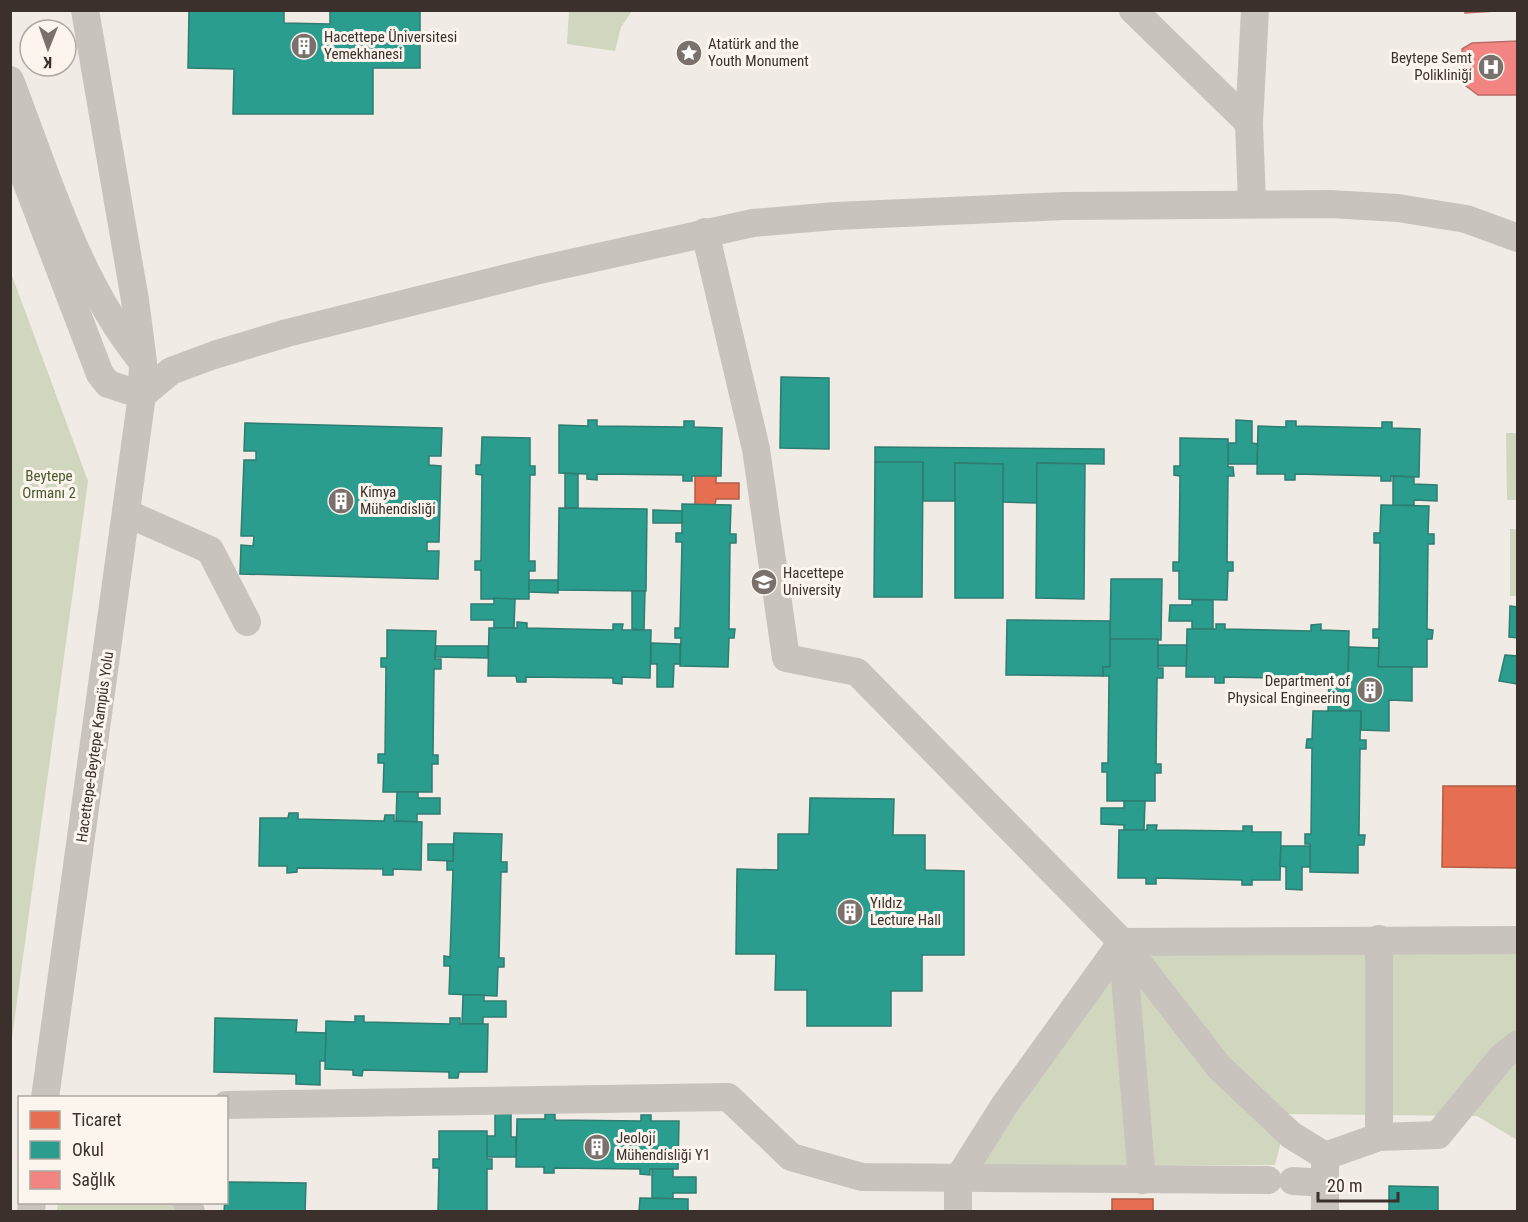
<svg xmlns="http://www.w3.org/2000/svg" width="1528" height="1222" viewBox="0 0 1528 1222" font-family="'Roboto Condensed',sans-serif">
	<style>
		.green { fill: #d1d6bf }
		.shops { fill: #e76f51; stroke: #b35c46; stroke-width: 1.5 }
		.schools { fill: #2a9d8f; stroke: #2f7c71; stroke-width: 1.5 }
		.health { fill: #f28482; stroke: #bb6b68; stroke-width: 1.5 }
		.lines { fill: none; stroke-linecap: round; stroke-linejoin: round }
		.minor { stroke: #c9c3be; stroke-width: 28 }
		.labels { text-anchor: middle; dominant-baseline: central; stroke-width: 6; stroke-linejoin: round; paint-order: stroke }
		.poi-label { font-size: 15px; fill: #3b302b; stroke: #fbf5ee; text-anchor: start }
		.park-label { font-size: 15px; fill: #4a5a2e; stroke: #fbf5ee }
		.street-label { font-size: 15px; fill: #3b302b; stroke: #fbf5ee }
	</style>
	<rect width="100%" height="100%" fill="#f0ebe5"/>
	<g class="green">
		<path d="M569,11V10L632,11L621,27L615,51L567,44Z"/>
		<path d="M11,273L88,481L11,1045Z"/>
		<path d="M1506,433H1517V500H1507Z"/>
		<rect x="1510" y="529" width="7" height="67"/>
		<path d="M1149,949L1517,953V1140L1477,1116L1288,1114L1275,1165L980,1166L1112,973Z"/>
		<path d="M58,1202L182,1203L186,1212H57Z"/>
	</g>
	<g class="shops">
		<path d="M695,475H716V483H739V499H716L715,505H695Z"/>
		<path d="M1443,786H1518V868L1442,867Z"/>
		<rect x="1112" y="1199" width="41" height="13"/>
	</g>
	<g class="schools">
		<path d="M189,10H284V23L330,24V10H420V68H373V114H233L234,69L188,68Z"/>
		<path d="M781,377L829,378V449L780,448Z"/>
		<path d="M588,420H597V426L684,427V421H694V427L722,428L721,476H692V481H683V475L597,474V480L587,479V474L559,473V425L588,426Z"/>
		<path d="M1236,420L1252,421V443L1258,444L1257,464H1228V443H1236Z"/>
		<path d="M1286,421H1296V426L1382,428V422H1392V428L1420,429L1419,477L1391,476V481H1381V476L1295,474V480H1285V474H1257L1258,426L1286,427Z"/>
		<path d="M245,423L442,428L441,456H429V465L441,466L439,542H427V551H439L438,579L240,574L241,545L253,546L254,536H241L244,460H256V451H244Z"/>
		<path d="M482,437L530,438V466H535V475H530L529,561H535V571H529V599H481V570H475V561H481L482,475L476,474V465H481Z"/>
		<path d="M1180,438L1228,439V467H1233L1234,476H1228L1227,562H1233V571H1228L1227,600L1179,599V571H1173V562H1179L1180,476L1174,475V466H1180Z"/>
		<path d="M875,447L1104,449V464L1037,463V503L1003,502V464L955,463V501H923V462H875Z"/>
		<path d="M875,462H923L922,597H874Z"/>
		<path d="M955,463L1003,464V598H955Z"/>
		<path d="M1037,463L1085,464L1084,599L1036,598Z"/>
		<path d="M565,473L578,474V508H565Z"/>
		<path d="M1393,476L1414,477V484L1437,485V501L1414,500V505L1393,506Z"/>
		<path d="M682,504L731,505L730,534H736V543H730L729,629H735L734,638H729L728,667L680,666L681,638H675V628H680L682,542H676V533H682Z"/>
		<path d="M1381,505L1429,506L1428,534H1434V544H1428L1427,629L1433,630L1432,639H1427V667H1378L1379,638H1373V629H1379L1380,543H1374V533H1380Z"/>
		<path d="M559,508L647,509L646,591L558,590Z"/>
		<path d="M653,510L682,511V523H653Z"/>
		<path d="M1111,579H1162L1161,640L1110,639Z"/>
		<path d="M529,580H558V593L529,592Z"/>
		<path d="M632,591H645L644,630L632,629Z"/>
		<path d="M494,598L515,599L514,628H494V620H471V604H494Z"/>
		<path d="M1192,600H1213V629H1192V621H1169L1170,605H1192Z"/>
		<path d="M1510,606L1518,607V638L1509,637Z"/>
		<path d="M1007,620L1110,621V667H1103V676L1006,675Z"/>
		<path d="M517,622L527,623V628L613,630V624H623L622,630H651L650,678L622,677V684L613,683V678L526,677V682H517L516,676H488L489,628H517Z"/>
		<path d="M1216,624H1225V629L1311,631V625L1321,624V630L1349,631L1348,679L1320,678V684H1311V679L1224,677V683H1215V677H1186L1187,629H1216Z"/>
		<path d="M387,630L436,631L435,659H441V669H434L433,755H438V764H432V792H383L384,763H378V754H385L386,667H381V658H387Z"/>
		<path d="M1110,639H1158V668H1163V678H1157L1156,764H1161V773H1155V801H1107V772H1102V763H1108L1109,676H1103V667H1110Z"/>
		<path d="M651,643L680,644V664H674L673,687H657V664H651Z"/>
		<path d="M1158,645H1187L1186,666H1158Z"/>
		<path d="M436,646H488V658L435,657Z"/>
		<path d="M1349,647L1379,648L1378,667H1412V701L1389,700V731L1361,730V711H1328L1329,679H1348Z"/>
		<path d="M1505,655L1518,656V684L1499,681Z"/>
		<path d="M1313,711H1361L1360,740H1366V749H1360L1359,835H1365L1364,845H1358V873L1310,872V844H1305V834H1311L1312,748H1306L1307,739H1312Z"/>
		<path d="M397,792H418V798H440V814H417V822L396,821Z"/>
		<path d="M810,798L894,799L893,835H925V870L964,871V955H922V991H891V1026H807V990H775L776,954H736L737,869L778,870V834H809Z"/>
		<path d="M1124,801H1145L1144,830H1124V825L1101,824V808H1124Z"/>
		<path d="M289,813H298V819L384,821L385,815H394V821L422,822L421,870L393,869V875H383V869L297,868V872L287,873V866H259L260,818H288Z"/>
		<path d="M1147,825H1157L1156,830L1243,831V826H1252V832H1281L1280,880H1252V885H1242V880L1156,878V884H1146V878H1118L1119,830H1147Z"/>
		<path d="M454,833L502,834L501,862H507V872H501L499,958H504V967H498L497,996L449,994L450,966H444V956L450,957L453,870H447V861H453Z"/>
		<path d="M428,844H453V861L428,860Z"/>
		<path d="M1281,846H1310V867H1302V890L1286,889V867L1280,866Z"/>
		<path d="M463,995H484V1001H506V1017H483V1024H462Z"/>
		<path d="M355,1016H364V1022L450,1024V1018H460V1024H488L487,1072H459L458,1078H449V1072L363,1070L362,1076L353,1075V1070L325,1069L326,1021L355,1022Z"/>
		<path d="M215,1018L297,1020L296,1032L326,1033L325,1061H320V1085L296,1084V1074L214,1072Z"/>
		<path d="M495,1114H511V1137H516V1157H487V1136H495Z"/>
		<path d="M545,1114H555V1120L641,1121V1115H651V1121H679L678,1169H650V1175L640,1174V1169L554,1168V1173H544V1167H516L517,1119H545Z"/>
		<path d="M439,1131H487V1159H492V1169H487V1212H438L439,1168H433V1159H439Z"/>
		<path d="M652,1169H673V1177H696V1193H673V1199L652,1198Z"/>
		<path d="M226,1182L306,1183L305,1212H224Z"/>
		<path d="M1389,1186L1438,1187V1212H1389Z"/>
		<path d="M640,1198L688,1199V1212H639Z"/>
	</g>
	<g class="health">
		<path d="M1465,10H1512L1465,13Z"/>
		<path d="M1518,41V95H1478L1465,85L1462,49L1472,43Z"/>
	</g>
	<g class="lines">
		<g class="minor">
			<path d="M1133,10L1249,123"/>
			<path d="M10,80C47,175 76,279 141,360"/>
			<path d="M10,139L100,374L108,384L142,395"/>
			<path d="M1252,203L1249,123L1255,10"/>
			<path d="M705,232L756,449L786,658L857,672L1122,942L1219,1067L1291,1135L1325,1156"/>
			<path d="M142,395L171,371L214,355L287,333L539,270L753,223L835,216L1065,206L1330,204L1398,208L1466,219L1518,238"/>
			<path d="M126,513L210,550L247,622"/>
			<path d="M1379,939V1137"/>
			<path d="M1122,942L1518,940"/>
			<path d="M1122,942L1142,1180"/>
			<path d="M45,1098L142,395L143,362L135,300L85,10"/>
			<path d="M226,1105L728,1097L791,1157L862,1177L1268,1180"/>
			<path d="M1325,1156L1379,1137L1438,1135L1502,1057L1518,1044"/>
			<path d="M1325,1156V1212"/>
			<path d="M1293,1181L1326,1183"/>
			<path d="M187,1202L191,1212"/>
			<path d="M31,1212L32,1202"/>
			<path d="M958,1212V1179L1004,1106L1122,942"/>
		</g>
	</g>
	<defs>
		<symbol id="building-disc" viewBox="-11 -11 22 22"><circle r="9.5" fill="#7a716c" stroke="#fbf5ee"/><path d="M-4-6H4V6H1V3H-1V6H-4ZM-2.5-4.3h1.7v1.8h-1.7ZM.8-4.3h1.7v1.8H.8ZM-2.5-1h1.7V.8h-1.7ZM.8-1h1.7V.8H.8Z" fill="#fff"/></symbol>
		<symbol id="sight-disc" viewBox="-11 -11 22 22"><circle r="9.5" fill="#7a716c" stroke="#fbf5ee"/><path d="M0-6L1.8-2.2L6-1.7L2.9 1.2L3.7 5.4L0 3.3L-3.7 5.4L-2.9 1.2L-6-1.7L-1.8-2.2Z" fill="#fff"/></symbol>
		<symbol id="hospital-disc" viewBox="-11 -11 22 22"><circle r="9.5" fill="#7a716c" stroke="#fbf5ee"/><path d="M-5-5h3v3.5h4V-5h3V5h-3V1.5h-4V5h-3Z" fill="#fff"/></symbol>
		<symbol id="university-disc" viewBox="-11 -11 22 22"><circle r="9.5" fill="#7a716c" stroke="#fbf5ee"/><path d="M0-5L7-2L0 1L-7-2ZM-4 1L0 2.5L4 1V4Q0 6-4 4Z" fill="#fff"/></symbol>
	</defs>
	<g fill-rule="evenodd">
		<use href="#building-disc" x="289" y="31" width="30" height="30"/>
		<use href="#sight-disc" x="674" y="38" width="30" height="30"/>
		<use href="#hospital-disc" x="1476" y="52" width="30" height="30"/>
		<use href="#building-disc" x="326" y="486" width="30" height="30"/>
		<use href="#university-disc" x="749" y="567" width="30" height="30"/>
		<use href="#building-disc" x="1355" y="675" width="30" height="30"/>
		<use href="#building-disc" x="835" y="897" width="30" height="30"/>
		<use href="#building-disc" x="582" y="1132" width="30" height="30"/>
	</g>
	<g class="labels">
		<g class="poi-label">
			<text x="324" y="37">Hacettepe Üniversitesi<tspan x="324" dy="17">Yemekhanesi</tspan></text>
			<text x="708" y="44">Atatürk and the<tspan x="708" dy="17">Youth Monument</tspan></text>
			<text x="1472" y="58" text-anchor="end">Beytepe Semt<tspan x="1472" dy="17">Polikliniği</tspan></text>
			<text x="360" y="492">Kimya<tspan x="360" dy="17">Mühendisliği</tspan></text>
			<text x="783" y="573">Hacettepe<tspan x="783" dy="17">University</tspan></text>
			<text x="1350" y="681" text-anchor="end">Department of<tspan x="1350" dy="17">Physical Engineering</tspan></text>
			<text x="870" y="903">Yıldız<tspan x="870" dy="17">Lecture Hall</tspan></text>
			<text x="616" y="1138">Jeoloji<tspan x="616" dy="17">Mühendisliği Y1</tspan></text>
		</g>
		<g class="park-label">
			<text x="49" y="476">Beytepe<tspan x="49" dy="17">Ormanı 2</tspan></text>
		</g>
		<g class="street-label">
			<text transform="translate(95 747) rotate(-82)">Hacettepe-Beytepe Kampüs Yolu</text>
		</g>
	</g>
	<rect width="1528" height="1222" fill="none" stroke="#3b302b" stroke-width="24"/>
	<rect x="18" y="1096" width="210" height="108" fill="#fbf5ee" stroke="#aea6a0" stroke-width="1.5"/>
	<rect x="30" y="1111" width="30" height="18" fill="#e76f51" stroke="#aea6a0" stroke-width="1.5"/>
	<text x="72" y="1126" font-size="18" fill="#3b302b">Ticaret</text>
	<rect x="30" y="1141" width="30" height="18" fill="#2a9d8f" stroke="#aea6a0" stroke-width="1.5"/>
	<text x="72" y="1156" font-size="18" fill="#3b302b">Okul</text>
	<rect x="30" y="1171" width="30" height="18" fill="#f28482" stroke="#aea6a0" stroke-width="1.5"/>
	<text x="72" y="1186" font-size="18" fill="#3b302b">Sağlık</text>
	<g transform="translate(48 48) rotate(181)"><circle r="28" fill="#fbf5ee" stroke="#aea6a0" stroke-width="1.5"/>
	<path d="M0-4.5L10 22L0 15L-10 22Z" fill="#7a716c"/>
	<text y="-9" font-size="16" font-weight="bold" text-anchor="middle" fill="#3b302b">K</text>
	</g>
	<path d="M1318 1192v9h80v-9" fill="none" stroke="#3b302b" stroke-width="3"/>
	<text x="1327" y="1192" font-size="18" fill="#3b302b" stroke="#fbf5ee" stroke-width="4.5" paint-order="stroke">20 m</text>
</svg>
